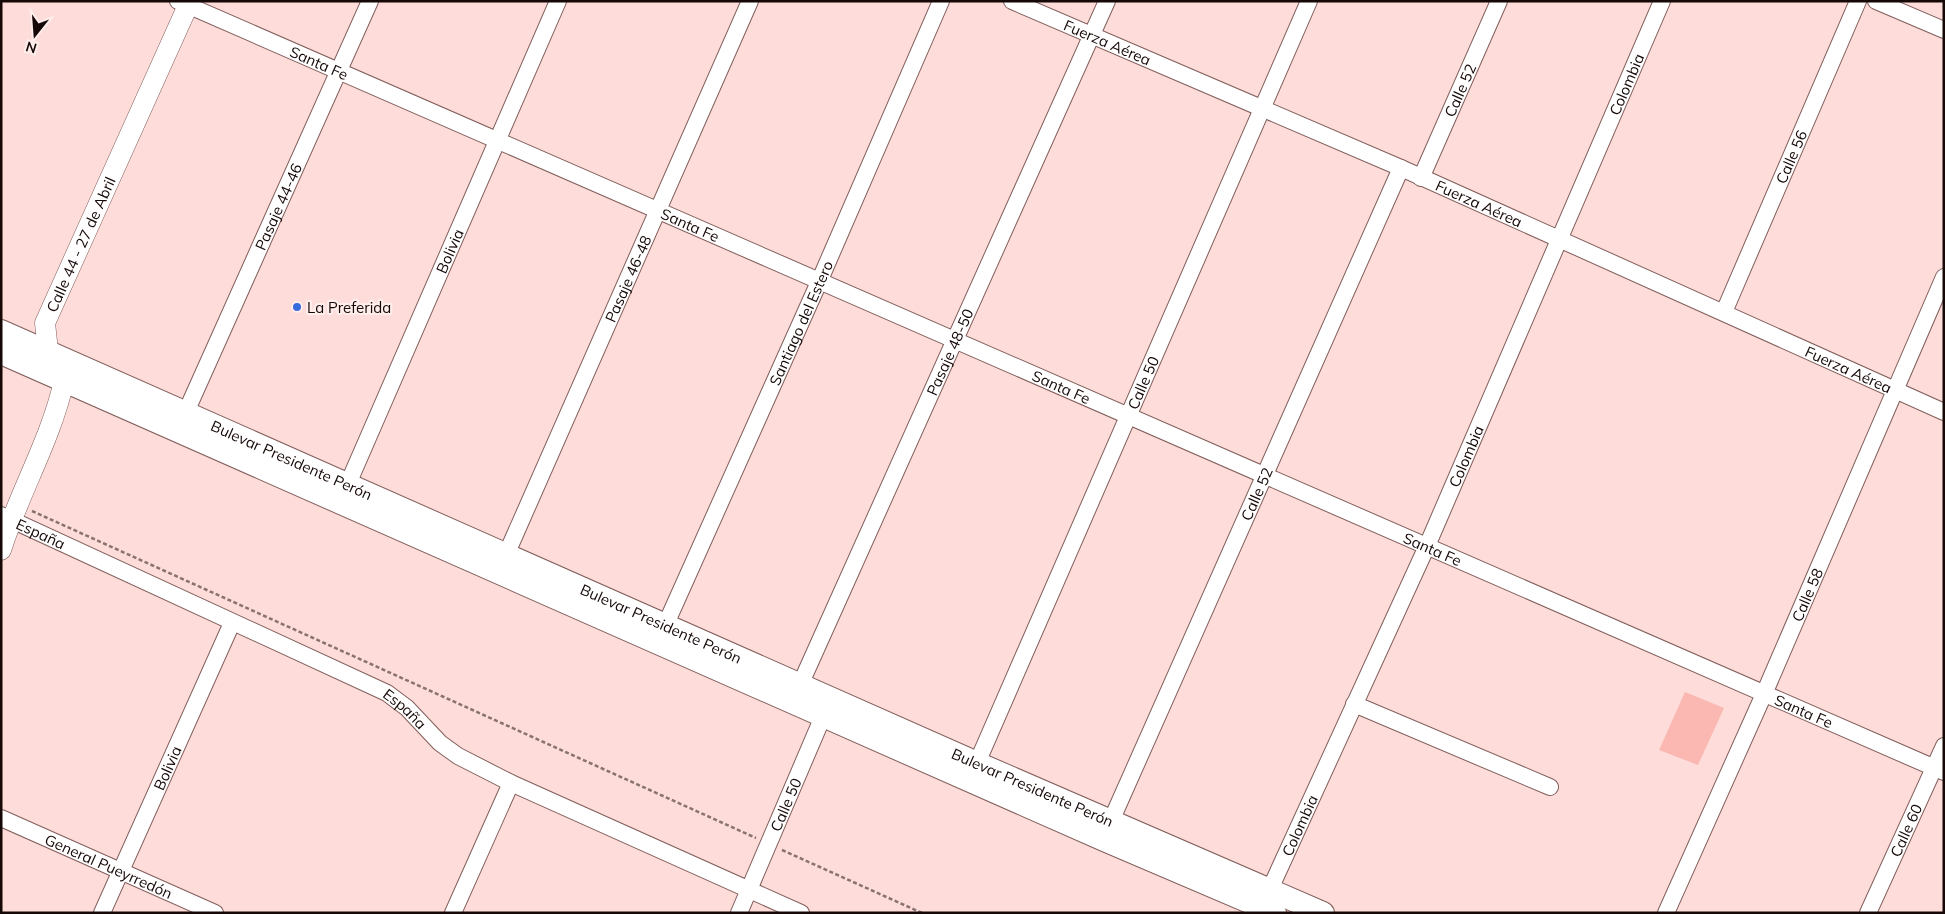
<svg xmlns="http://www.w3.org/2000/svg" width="1945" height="914" viewBox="0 0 1945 914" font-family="Mulish,sans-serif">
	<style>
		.green { fill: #fbb8b2 }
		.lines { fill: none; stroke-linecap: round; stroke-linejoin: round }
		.minor-casing { stroke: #815e5b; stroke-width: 18 }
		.tertiary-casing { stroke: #815e5b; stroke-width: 21 }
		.secondary-casing { stroke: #815e5b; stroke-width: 24 }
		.path { stroke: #897270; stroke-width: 2.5; stroke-dasharray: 4 2.5; stroke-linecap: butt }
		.minor { stroke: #fff; stroke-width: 16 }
		.tertiary { stroke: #fff; stroke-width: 20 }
		.secondary { stroke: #fff; stroke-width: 22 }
		.poi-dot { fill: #376cdc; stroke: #ffeeec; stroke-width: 2 }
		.labels { text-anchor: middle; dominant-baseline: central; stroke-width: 4.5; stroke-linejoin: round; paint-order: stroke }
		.street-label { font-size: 15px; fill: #150807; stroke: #ffeeec }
		.poi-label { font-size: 15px; fill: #150807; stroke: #ffeeec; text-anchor: start }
	</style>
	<rect width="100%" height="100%" fill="#fddcd9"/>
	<path class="green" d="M1685,692L1724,708L1698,765L1659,750Z"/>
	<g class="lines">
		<defs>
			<g id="minor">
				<path id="s1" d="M178,1L1944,772"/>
				<path id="s2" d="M1012,1L1401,168L1944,412"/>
				<path d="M1876,1L1944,30"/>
				<path id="s3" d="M1421,178L1499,1"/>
				<path id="s4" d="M1724,312L1858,1"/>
				<path id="s5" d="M186,412L370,1"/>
				<path id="s6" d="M344,493L558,1"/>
				<path id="s7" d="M1,515L387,693L407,708L440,743L458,756L511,783L801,913"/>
				<path id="s8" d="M506,555L750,1"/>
				<path id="s9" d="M661,635L819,282L941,1"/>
				<path id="s10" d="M796,694L1107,1"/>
				<path d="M1354,704L1550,787"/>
				<path id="s11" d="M977,763L1309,1"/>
				<path id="s12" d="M1,818L215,913"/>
				<path id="s13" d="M1111,821L1401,168"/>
				<path id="s14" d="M1266,898L1427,546L1662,1"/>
				<path id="s15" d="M102,913L232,623"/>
				<path d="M453,913L511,783"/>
				<path id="s16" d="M739,913L827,707"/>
				<path id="s17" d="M1666,913L1764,694L1944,277"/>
				<path id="s18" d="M1868,913L1944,746"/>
			</g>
			<g id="tertiary">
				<path id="s19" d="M1,550C19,493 51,439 64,381L48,351L45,323L190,1"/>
			</g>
			<g id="secondary">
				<path id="s20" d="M1,331L977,763L1323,913"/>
				<path d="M1,353L1104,840L1275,913"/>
			</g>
		</defs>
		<use href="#minor" class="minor-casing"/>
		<use href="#tertiary" class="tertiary-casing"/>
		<use href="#secondary" class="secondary-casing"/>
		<g class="path">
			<path d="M32,511L756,838"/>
			<path d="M782,850L922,913"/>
		</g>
		<use href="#minor" class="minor"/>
		<use href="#tertiary" class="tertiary"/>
		<use href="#secondary" class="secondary"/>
	</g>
	<circle class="poi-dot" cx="297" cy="307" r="5"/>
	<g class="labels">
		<g class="street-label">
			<text stroke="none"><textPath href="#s2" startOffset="104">Fuerza Aérea</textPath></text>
			<text stroke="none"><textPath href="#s1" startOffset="154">Santa Fe</textPath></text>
			<text stroke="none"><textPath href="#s14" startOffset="890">Colombia</textPath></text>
			<text stroke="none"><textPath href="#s3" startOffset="96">Calle 52</textPath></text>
			<text stroke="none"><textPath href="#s4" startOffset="169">Calle 56</textPath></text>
			<text stroke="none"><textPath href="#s2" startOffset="509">Fuerza Aérea</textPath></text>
			<text stroke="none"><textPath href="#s5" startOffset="225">Pasaje 44-46</textPath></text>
			<text stroke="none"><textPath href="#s1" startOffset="559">Santa Fe</textPath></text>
			<text stroke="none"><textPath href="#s19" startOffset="329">Calle 44 - 27 de Abril</textPath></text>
			<text stroke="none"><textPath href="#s6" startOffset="264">Bolivia</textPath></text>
			<text stroke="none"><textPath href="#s8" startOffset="302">Pasaje 46-48</textPath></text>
			<text stroke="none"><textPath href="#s9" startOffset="342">Santiago del Estero</textPath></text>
			<text stroke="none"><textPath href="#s10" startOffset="375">Pasaje 48-50</textPath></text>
			<text stroke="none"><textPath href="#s2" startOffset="914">Fuerza Aérea</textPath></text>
			<text stroke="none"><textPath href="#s11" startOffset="415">Calle 50</textPath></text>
			<text stroke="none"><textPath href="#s1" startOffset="964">Santa Fe</textPath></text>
			<text stroke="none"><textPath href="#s14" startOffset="485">Colombia</textPath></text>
			<text stroke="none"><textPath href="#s20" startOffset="318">Bulevar Presidente Perón</textPath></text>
			<text stroke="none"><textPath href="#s13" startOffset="358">Calle 52</textPath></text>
			<text stroke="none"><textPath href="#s7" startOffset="44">España</textPath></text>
			<text stroke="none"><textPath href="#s1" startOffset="1369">Santa Fe</textPath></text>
			<text stroke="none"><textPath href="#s17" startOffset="348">Calle 58</textPath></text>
			<text stroke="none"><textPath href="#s20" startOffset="722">Bulevar Presidente Perón</textPath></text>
			<text stroke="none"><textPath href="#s7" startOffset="449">España</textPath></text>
			<text stroke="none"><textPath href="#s1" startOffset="1774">Santa Fe</textPath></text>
			<text stroke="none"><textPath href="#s15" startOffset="159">Bolivia</textPath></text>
			<text stroke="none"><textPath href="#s20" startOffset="1128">Bulevar Presidente Perón</textPath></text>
			<text stroke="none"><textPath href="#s16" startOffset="118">Calle 50</textPath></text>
			<text stroke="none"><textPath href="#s14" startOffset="80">Colombia</textPath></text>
			<text stroke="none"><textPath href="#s18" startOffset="91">Calle 60</textPath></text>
			<text stroke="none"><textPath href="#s12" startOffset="118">General Pueyrredón</textPath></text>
		</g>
		<g class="poi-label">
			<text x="307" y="307">La Preferida</text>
		</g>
	</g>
	<rect width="1945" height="914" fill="none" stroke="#150807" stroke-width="5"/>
	<g transform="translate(35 35) rotate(197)" stroke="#ffeeec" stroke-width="4" paint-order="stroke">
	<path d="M0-4L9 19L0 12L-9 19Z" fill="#150807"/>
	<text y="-8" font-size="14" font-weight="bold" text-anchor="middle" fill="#150807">N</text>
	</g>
</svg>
